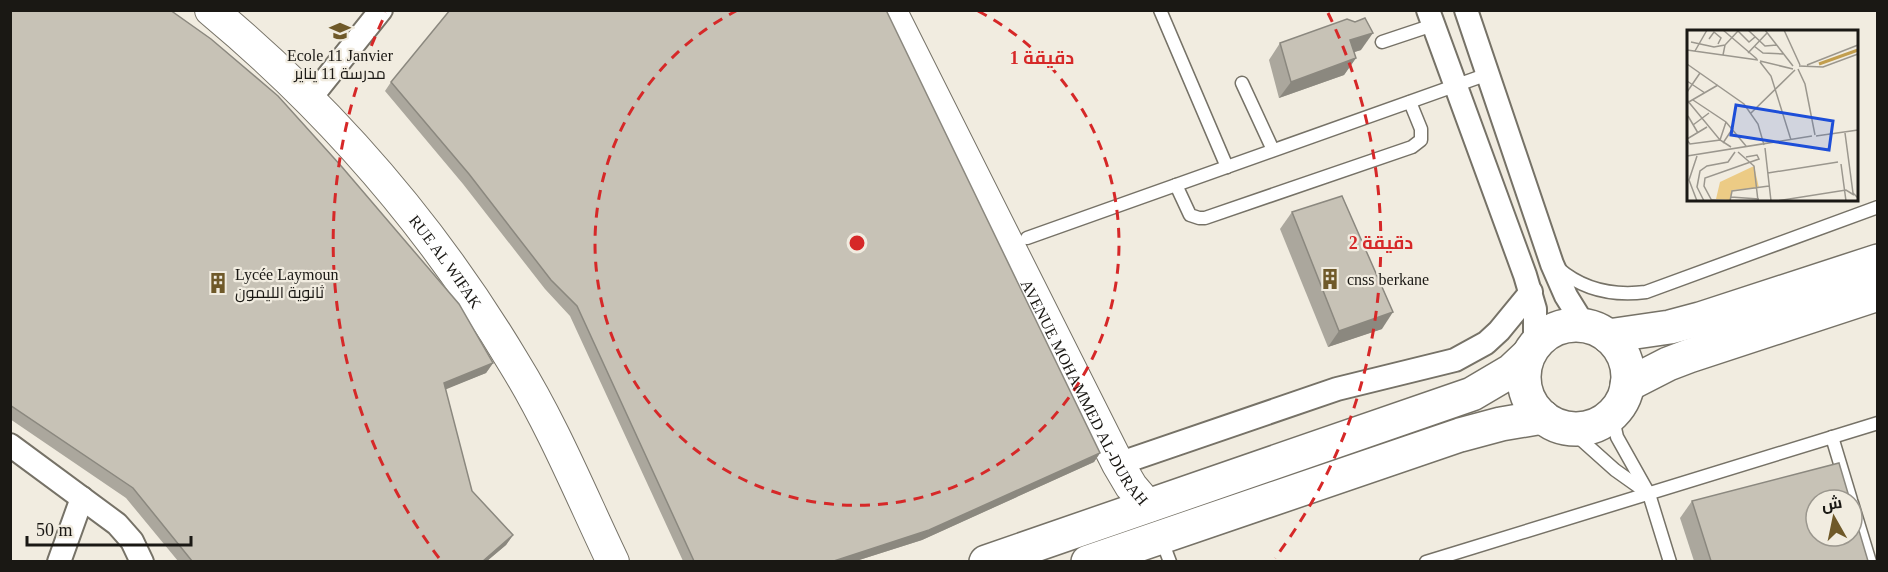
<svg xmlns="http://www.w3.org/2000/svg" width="1888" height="572" viewBox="0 0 1888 572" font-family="'Times New Roman',Cairo,serif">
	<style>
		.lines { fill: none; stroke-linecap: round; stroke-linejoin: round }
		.lane-casing { stroke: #767267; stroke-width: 15 }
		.street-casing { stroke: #767267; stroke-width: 26 }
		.secondary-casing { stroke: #767267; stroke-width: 34 }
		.highway-casing { stroke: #767267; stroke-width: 36 }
		.lane { stroke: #fff; stroke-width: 12 }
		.street { stroke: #fff; stroke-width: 22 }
		.secondary { stroke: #fff; stroke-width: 32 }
		.highway { stroke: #fff; stroke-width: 33 }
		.wall { fill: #aba79d }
		.shaded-wall { fill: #8b887f }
		.building { fill: #c7c2b6; stroke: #8b887f; stroke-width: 1.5 }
		.ring { fill: none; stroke: #d62828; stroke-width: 3; stroke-dasharray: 10 8 }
		.labels { text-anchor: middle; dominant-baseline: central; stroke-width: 4.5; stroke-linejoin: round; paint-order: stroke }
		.poi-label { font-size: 16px; fill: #1a1814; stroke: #f1ece0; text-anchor: start }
		.street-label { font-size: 16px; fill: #1a1814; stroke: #f1ece0 }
		.inset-river { fill: none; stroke: #c29e4e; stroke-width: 3 }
		.inset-road { fill: none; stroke: #9b978e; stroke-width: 1.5 }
		.view { fill: #1d4ed8; fill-opacity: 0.15; stroke: #1d4ed8; stroke-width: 3 }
		.inset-edge { fill: none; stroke: #1a1814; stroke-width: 3 }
		.centre { fill: #d62828; stroke: #f1ece0; stroke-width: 3 }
		.ring-label { font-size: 18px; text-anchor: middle; font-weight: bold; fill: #d62828; stroke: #f1ece0; stroke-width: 4.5; stroke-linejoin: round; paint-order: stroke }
	</style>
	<rect width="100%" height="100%" fill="#f1ece0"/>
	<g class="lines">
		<defs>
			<g id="lane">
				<path d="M1160,10L1227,167"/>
				<path d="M1382,42L1433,25"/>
				<path d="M1242,83L1273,150"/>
				<path d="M1176,185L1190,215L1199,218H1205L1412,147L1421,140V129L1410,102"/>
				<path d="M1027,238L1488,74"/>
				<path d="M1558,268C1583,290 1614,296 1646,292L1878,207"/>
				<path d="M1616,409L1615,428L1617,437L1649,494L1670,562"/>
				<path d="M1568,428L1615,470L1646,492"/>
				<path d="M1832,437L1851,500"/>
				<path d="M1852,503L1870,562"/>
				<path d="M1161,538L1170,562"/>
				<path d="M1426,562L1878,423"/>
			</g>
			<g id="street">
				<path d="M1428,10L1525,275L1535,309V344"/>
				<path d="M1466,10L1552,264L1566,296L1584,325"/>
				<path d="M309,100L381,10"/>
				<path d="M10,445L117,524L132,541L142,562"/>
				<path d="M1118,464L1337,389L1455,360L1486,343L1499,331L1531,292"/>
				<path d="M59,562L82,498"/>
			</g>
			<g id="secondary">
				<path id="s1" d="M211,10C331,110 434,229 514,363C553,426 581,495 613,562"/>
				<path id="s2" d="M890,10L1118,464L1131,486L1148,506"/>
			</g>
			<g id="highway">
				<circle cx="1576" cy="377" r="52"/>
				<path d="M1608,336L1670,327L1700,319L1878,261"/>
				<path d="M1627,385L1668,364L1689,356L1878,294"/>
				<path d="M986,562L1472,394L1511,371L1528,355"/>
				<path d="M1088,562L1460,435L1501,424L1543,417"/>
			</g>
		</defs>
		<use href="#lane" class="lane-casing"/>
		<use href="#street" class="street-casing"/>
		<use href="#secondary" class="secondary-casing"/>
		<use href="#highway" class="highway-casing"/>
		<use href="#lane" class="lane"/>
		<use href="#street" class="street"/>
		<use href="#secondary" class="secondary"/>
		<use href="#highway" class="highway"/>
	</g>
	<g class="wall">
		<path d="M10,10L493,363L486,373L445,389L472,491L513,535L506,545L487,561H178L126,498L10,419Z"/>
		<path d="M1280,43L1361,50L1354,52L1356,58L1344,75L1279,98L1269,60Z"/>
		<path d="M391,82L1100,453L1094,462L922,540L856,561H683L570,316L545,289L463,184L385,91Z"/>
		<path d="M1292,212L1382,329L1328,347L1280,229Z"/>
		<path d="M1692,501L1868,561H1694L1680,518Z"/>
	</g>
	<g class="shaded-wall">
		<path d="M1373,33L1361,50L1339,57L1350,40Z"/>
		<path d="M1356,58L1344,75L1279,98L1291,82Z"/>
		<path d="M1393,312L1382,329L1328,347L1339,331Z"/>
		<path d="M493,363L486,373L437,393L444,383Z"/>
		<path d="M1100,453L1094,462L922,540L856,561H834Z"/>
		<path d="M513,535L506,545L487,561H483Z"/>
	</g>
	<g class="building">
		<path d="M10,10H170L211,39L278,96L342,167L459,304L493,363L444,383L472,491L513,535L483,561H192L133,488L10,405Z"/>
		<path d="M450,10H886L1100,453L929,530L834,561H694L577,306L551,280L469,174L391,82Z"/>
		<path d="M1365,18L1373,33L1350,40L1356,58L1291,82L1280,43L1347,19L1355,22Z"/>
		<path d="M1342,196L1393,312L1339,331L1292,212Z"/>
		<path d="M1839,463L1850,500H1816V536H1852V507L1868,561H1711L1692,501Z"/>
	</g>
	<g class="ring">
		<path d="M978 11A262 262 0 1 1 736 11"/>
		<path d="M439 558A524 524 0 0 1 386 13M1328 13A524 524 0 0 1 1275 558"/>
	</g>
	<defs>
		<symbol id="school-bare" viewBox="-9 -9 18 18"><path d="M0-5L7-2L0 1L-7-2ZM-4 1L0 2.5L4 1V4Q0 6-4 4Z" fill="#6f5929" stroke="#f1ece0" stroke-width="2.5" paint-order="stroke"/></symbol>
		<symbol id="building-bare" viewBox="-9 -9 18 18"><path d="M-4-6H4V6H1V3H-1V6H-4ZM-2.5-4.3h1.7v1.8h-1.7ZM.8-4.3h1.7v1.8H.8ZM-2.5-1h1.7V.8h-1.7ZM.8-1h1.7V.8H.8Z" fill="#6f5929" stroke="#f1ece0" stroke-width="2.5" paint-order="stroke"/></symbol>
	</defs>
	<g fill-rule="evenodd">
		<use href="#school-bare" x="325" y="16" width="30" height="30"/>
		<use href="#building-bare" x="1315" y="264" width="30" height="30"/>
		<use href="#building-bare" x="203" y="268" width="30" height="30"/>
	</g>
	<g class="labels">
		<g class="poi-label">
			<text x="340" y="55" text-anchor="middle">Ecole 11 Janvier<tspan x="340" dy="18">مدرسة 11 يناير</tspan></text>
			<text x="235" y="274">Lycée Laymoun<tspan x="235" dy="18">ثانوية الليمون</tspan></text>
			<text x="1347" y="279">cnss berkane</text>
		</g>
		<g class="street-label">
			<text stroke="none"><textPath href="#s1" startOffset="345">RUE AL WIFAK</textPath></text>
			<text stroke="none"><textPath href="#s2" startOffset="429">AVENUE MOHAMMED AL-DURAH</textPath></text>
		</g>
	</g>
	<g transform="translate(1687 30)">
		<rect width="171" height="171" fill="#f1ece0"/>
		<path d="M67,136L72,158L45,160L43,170L29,169L33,152Z" fill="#eccb85"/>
		<path class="inset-river" d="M132,34L171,20"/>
		<path class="inset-road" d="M36,0L70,29M61,0L78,16L90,15M78,0L106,36M97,0L113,35M51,1L62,12L68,7M22,9L27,2L34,8L31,14M4,12L27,17L38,15M67,16L76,23L96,24M0,20L71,30M8,21L20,0M61,23L80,3M36,25L38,15L51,1M73,31L106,39M73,32L84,46L104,110M0,34L57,74L71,94L77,115M120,35L171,15M112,36L136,37L171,24M111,39L118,54L128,105M0,51L18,63M0,62L13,43M0,70L33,110L44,117M6,70L39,92L59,116M0,73L31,55M64,83L108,40M1,86L11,103M6,95L22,83M158,103L166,163L171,168M129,106L171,100M0,109L20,97M0,110L3,114L33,110L39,92M36,113L46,98M78,118L84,171M51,122L67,136L71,171M0,126L125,106M154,134L159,171M81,143L151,132M44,167L72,169M25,170L43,171M10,171L2,150L10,126M17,171L10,157L13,141L20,136L41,132L48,122M25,171L17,156L18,148L72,129L70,125L59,127M43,171L45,161L82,156M90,171L159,160L167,165"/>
		<path class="view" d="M49,75L146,91L142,120L44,105Z"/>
		<rect width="171" height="171" class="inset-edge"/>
	</g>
	<circle cx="857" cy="243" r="9" class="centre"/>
	<g class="ring-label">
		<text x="1042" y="64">1 دقيقة</text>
		<text x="1381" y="249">2 دقيقة</text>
	</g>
	<rect width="1888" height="572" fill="none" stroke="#1a1814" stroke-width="24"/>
	<g transform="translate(1834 518) rotate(351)"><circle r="28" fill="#f1ece0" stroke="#9b978e" stroke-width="1.5"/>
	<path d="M0-4.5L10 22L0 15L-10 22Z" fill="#6f5929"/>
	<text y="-9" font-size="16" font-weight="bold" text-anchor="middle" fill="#1a1814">ش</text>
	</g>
	<path d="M27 536v9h164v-9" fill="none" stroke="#1a1814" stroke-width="3"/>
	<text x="36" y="536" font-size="18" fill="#1a1814" stroke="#f1ece0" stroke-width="4.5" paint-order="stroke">50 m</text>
</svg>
